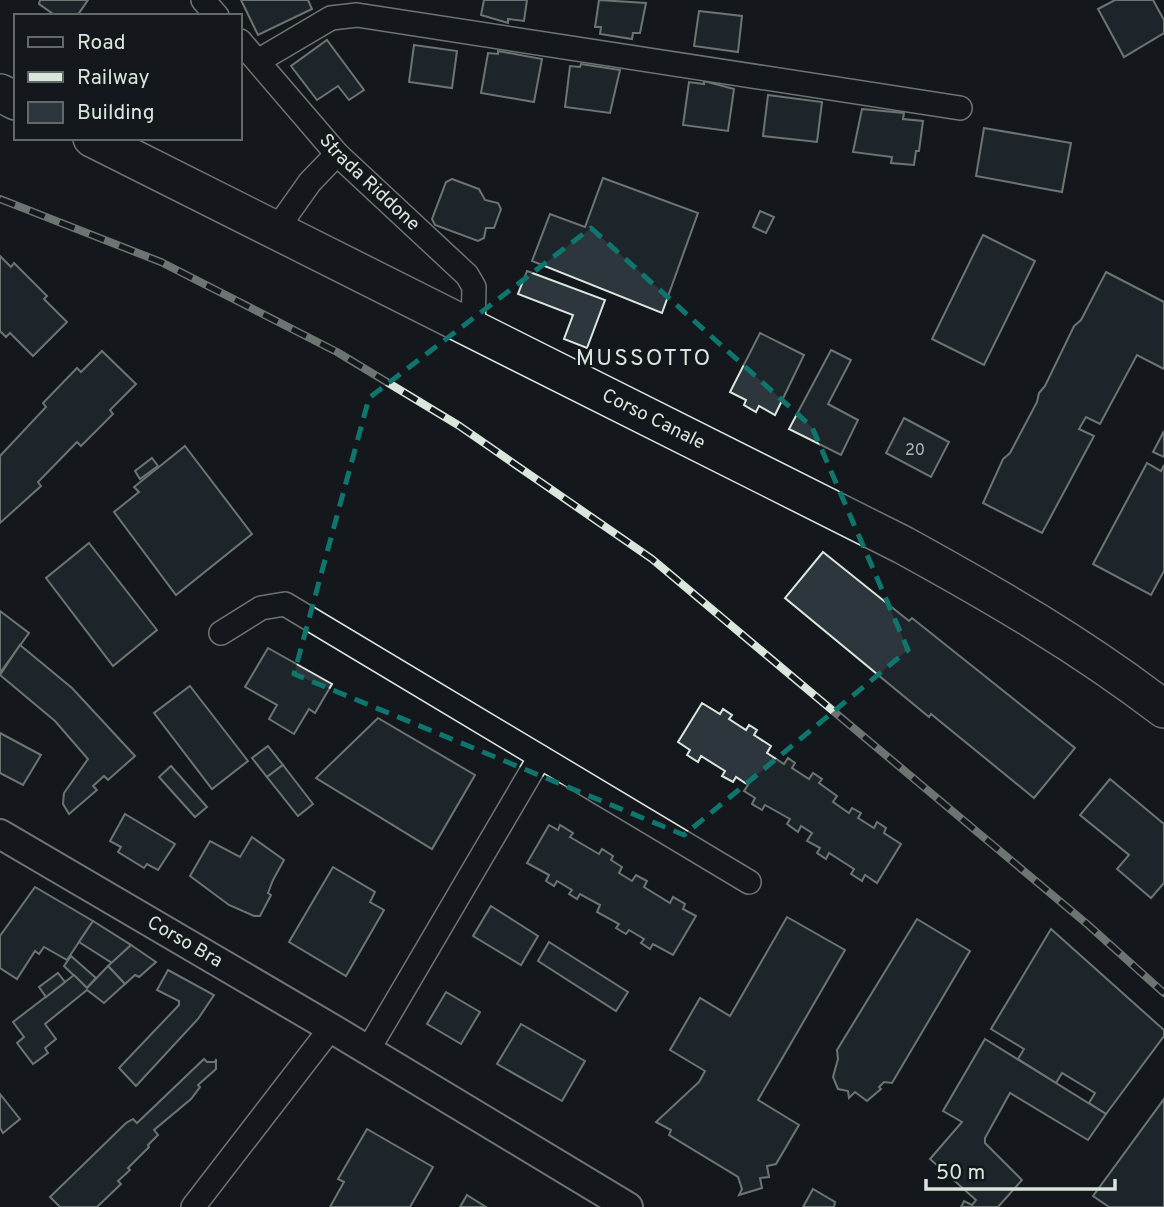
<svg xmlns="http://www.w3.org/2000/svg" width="1164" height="1207" viewBox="0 0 1164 1207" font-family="Overpass,sans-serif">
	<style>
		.building { fill: #2c363c; stroke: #d8e6dc; stroke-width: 2 }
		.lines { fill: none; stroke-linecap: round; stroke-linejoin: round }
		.minor-casing { stroke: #d8e6dc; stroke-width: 26 }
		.tertiary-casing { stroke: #d8e6dc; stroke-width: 32 }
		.primary-casing { stroke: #d8e6dc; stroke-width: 40 }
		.minor { stroke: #14181c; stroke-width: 23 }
		.tertiary { stroke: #14181c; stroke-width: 28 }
		.primary { stroke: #14181c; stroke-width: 37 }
		.rail-casing { stroke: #d8e6dc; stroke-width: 8 }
		.rail { stroke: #14181c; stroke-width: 5; stroke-dasharray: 16; stroke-linecap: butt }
		.marked { fill: none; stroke: #0f766e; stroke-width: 5; stroke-dasharray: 14 9; stroke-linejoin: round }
		.labels { text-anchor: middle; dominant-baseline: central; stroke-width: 5; stroke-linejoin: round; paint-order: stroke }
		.number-label { font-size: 16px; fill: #adbab4 }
		.street-label { font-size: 19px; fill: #d8e6dc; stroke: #14181c }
		.quarter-label { font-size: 23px; letter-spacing: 2px; fill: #d8e6dc; stroke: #14181c }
	</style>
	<rect width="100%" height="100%" fill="#14181c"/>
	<g class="building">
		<path d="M40,0H88L77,16H56L39,4Z"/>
		<path d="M241,0H308L312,9L258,35Z"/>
		<path d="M484,0H527L524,21L508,19V23L481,15Z"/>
		<path d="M599,0L646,3L640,33H633L632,39L600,34L601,27H595Z"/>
		<path d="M1115,0H1153L1164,20V33L1124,57L1098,9Z"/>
		<path d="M699,11L742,16L738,52L694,46Z"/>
		<path d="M327,40L364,90L349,100L338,86L317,100L291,66Z"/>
		<path d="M414,45L457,51L452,88L409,82Z"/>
		<path d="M498,51L542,59L534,102L481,93L488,53L498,54Z"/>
		<path d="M581,64L620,70L610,113L565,107L570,66L580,67Z"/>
		<path d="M704,81L734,89L728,131L683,125L689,82L704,84Z"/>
		<path d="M768,95L822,102L817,142L763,136Z"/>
		<path d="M862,109L904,113L903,119L923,121L919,151H916L914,165L891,163L892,157L853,152Z"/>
		<path d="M984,128L1071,143L1062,192L976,176Z"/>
		<path d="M603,178L698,213L662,313L532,261L550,214L585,227Z"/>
		<path d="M452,179L479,189L485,200L498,203L501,209L494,228H486L484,238L478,241L435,225L432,219L446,182Z"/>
		<path d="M760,211L774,217L766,233L753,227Z"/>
		<path d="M983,235L1035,261L984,365L932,339Z"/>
		<path d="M0,256L11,267L14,263L47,296L44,299L67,322L33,356L10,333L6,337L0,331Z"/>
		<path d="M527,271L605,300L587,348L564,339L573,315L518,294Z"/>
		<path d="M1106,272L1164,302V369L1137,355L1100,424L1086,417L1079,429L1094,436L1042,533L983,503L1003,459L1010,453L1037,402L1039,393L1045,386L1074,326L1081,320Z"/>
		<path d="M760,333L804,355L775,415L759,406L756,412L744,405L746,400L730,392Z"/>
		<path d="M831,350L851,360L828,404L858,420L841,455L789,429Z"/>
		<path d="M102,351L136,384L110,410L113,414L81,446L77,442L38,482L41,486L0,523V456L46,407L43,403L77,368L81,372Z"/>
		<path d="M904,418L949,442L931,477L886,453Z"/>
		<path d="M1164,431V457L1153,452Z"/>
		<path d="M185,446L252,534L176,595L114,512L139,492L134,487Z"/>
		<path d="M152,458L158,466L140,479L135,471Z"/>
		<path d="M1147,463L1161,471L1164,465V571L1151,595L1093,564Z"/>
		<path d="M89,543L157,630L113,666L46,578Z"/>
		<path d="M823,552L909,621L912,618L1075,748L1034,798L931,714L929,717L785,598Z"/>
		<path d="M0,611L29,633L0,673Z"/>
		<path d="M20,645L72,688L135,756L108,780L104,776L93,786L97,790L69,814L63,804L64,793L88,759L55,721L0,675Z"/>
		<path d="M268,648L332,684L315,713L309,709L294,734L269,719L277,705L245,687Z"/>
		<path d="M190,686L248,761L212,789L154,713Z"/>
		<path d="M702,703L720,714L723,709L732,715L729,719L746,730L749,725L757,730L754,735L771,746L767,753L784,764L788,758L795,763L792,768L809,779L813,773L822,779L819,783L837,796L833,802L849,813L852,808L861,813L858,818L874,828L877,822L886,828L884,833L901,844L877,883L865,875L862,881L851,874L854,869L829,853L826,859L817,853L820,848L807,841L812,833L801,826L798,832L787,824L790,819L765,805L762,810L752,804L755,798L744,791L748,785L736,777L733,782L722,776L725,771L701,756L698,762L687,755L690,750L678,742Z"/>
		<path d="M378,718L475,775L432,849L316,778Z"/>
		<path d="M0,733L41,755L23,785L0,773Z"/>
		<path d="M268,746L283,765L267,777L252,758Z"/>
		<path d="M283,765L313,804L298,816L267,777Z"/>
		<path d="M171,766L207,807L195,817L159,777Z"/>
		<path d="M1110,779L1164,824V883L1151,898L1117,869L1129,855L1080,815Z"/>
		<path d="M125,814L175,844L158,870L147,864L144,868L118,852L121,847L110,841Z"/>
		<path d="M549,825L558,830L560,825L573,833L570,837L599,854L602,849L613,856L611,860L622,867L619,873L632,881L636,875L647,881L644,887L670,903L673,897L685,904L683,909L696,916L673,955L653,944L650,949L641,943L644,939L629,930L626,934L616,928L619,924L597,912L600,905L580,894L577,899L569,894L572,890L557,881L554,886L546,881L549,875L527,863Z"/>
		<path d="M252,837L284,860L273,880L268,893L271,895L260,916H254L229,905L190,876L210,841L240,857Z"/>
		<path d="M333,867L375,892L370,902L384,910L346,976L289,942Z"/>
		<path d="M35,887L93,921L67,960L44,947L39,954L35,951L17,979L0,968V936Z"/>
		<path d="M491,906L538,936L521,965L473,936Z"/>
		<path d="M787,917L845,950L758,1100L799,1125L776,1164L767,1166L769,1177L760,1178L762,1188L739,1195L742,1189L738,1177L669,1135L671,1130L656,1122L699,1082L705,1071L670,1050L700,998L730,1016Z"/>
		<path d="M917,919L970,951L892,1083L884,1082L879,1087L881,1089L867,1101L855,1092L849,1098L848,1091L838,1089L833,1077L838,1059L837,1050Z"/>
		<path d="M93,921L131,945L112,963L79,942Z"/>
		<path d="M1051,929L1164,1030V1036L1106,1114L1089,1103L1095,1093L1062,1073L1056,1083L1018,1059L1024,1049L991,1029Z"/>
		<path d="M549,942L628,992L616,1011L538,961Z"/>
		<path d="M131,945L156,962L139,977L135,975L125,984L108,966Z"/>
		<path d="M71,956L96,978L87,988L64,966Z"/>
		<path d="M108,966L125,984L104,1003L87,990L45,1024L56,1039L45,1048L48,1053L33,1064L17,1043L24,1037L13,1022L74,975L87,988Z"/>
		<path d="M168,970L214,995L198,1019L136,1086L119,1068L179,1005V1001L157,990Z"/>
		<path d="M58,973L65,982L46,997L39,987Z"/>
		<path d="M446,992L480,1012L461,1044L427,1024Z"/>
		<path d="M521,1024L585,1061L562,1101L497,1064Z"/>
		<path d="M985,1039L1106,1114L1088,1140L1010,1093L985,1138V1143L1022,1180L998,1207H961L964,1201L972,1205L976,1200L930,1159L962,1122L943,1111Z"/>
		<path d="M204,1059L207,1062H215L216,1059V1069L198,1085L200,1087L191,1099L154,1130L158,1135L148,1145L149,1147L128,1168L130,1170L118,1181L121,1184L97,1207H60L50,1197L126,1123L133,1119L137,1123Z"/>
		<path d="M0,1094L20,1119L3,1133L0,1128Z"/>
		<path d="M1164,1099V1207H1109L1093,1196Z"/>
		<path d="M367,1129L433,1167L410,1207H330L344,1182L338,1179Z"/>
		<path d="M813,1189L835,1202L834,1207H803Z"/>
		<path d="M467,1195L486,1207H460Z"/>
	</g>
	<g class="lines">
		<defs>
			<g id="minor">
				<path d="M203,0L217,16"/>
				<path id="s1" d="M240,41L337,154L467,275L474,287L473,331"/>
				<path d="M258,61L331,18L357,15L960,108"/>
				<path d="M276,230L310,182L337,154"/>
				<path d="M221,633L261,608L285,604L749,882"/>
				<path d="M368,1050L540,757"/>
				<path d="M193,1207L331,1028"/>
			</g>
			<g id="tertiary">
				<path id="s2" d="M0,834L331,1028L628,1207"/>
			</g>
			<g id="primary">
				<path d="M0,93L16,101"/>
				<path id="s3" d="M92,138L903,545C994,595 1082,646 1164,709"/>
			</g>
		</defs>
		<use href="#minor" class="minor-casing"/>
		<use href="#tertiary" class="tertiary-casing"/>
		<use href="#primary" class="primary-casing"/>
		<use href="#minor" class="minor"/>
		<use href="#tertiary" class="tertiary"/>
		<use href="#primary" class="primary"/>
		<defs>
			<path id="rail" d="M0,199L161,262L337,352L458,425L652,559L1087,924L1164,993"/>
		</defs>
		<use href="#rail" class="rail-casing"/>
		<use href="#rail" class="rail"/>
	</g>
	<path d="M0 0H1164V1207H0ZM591,228L812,427L908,650L684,835L294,674L369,398Z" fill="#14181c" fill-opacity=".55" fill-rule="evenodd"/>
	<path class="marked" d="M591,228L812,427L908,650L684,835L294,674L369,398Z"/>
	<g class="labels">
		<g class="number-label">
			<text x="915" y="451">20</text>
		</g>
		<g class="street-label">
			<text stroke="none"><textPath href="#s1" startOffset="192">Strada Riddone</textPath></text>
			<text stroke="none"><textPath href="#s3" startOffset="628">Corso Canale</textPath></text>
			<text stroke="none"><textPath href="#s2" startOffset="214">Corso Bra</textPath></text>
		</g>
		<g class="quarter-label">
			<text x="644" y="359">MUSSOTTO</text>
		</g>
	</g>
	<rect x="14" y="14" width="228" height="126" fill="#14181c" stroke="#626a69" stroke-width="2"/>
	<rect x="28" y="37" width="35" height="10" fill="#14181c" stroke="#626a69" stroke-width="2"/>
	<text x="77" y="49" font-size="21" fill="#d8e6dc">Road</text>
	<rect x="28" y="72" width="35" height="10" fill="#d8e6dc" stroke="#626a69" stroke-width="2"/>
	<text x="77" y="84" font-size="21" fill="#d8e6dc">Railway</text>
	<rect x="28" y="102" width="35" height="21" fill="#2c363c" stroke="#626a69" stroke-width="2"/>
	<text x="77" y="119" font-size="21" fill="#d8e6dc">Building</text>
	<path d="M926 1179v10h189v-10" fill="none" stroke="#d8e6dc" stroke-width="3.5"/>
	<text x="936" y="1179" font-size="21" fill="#d8e6dc" stroke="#14181c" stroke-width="5" paint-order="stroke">50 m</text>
</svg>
